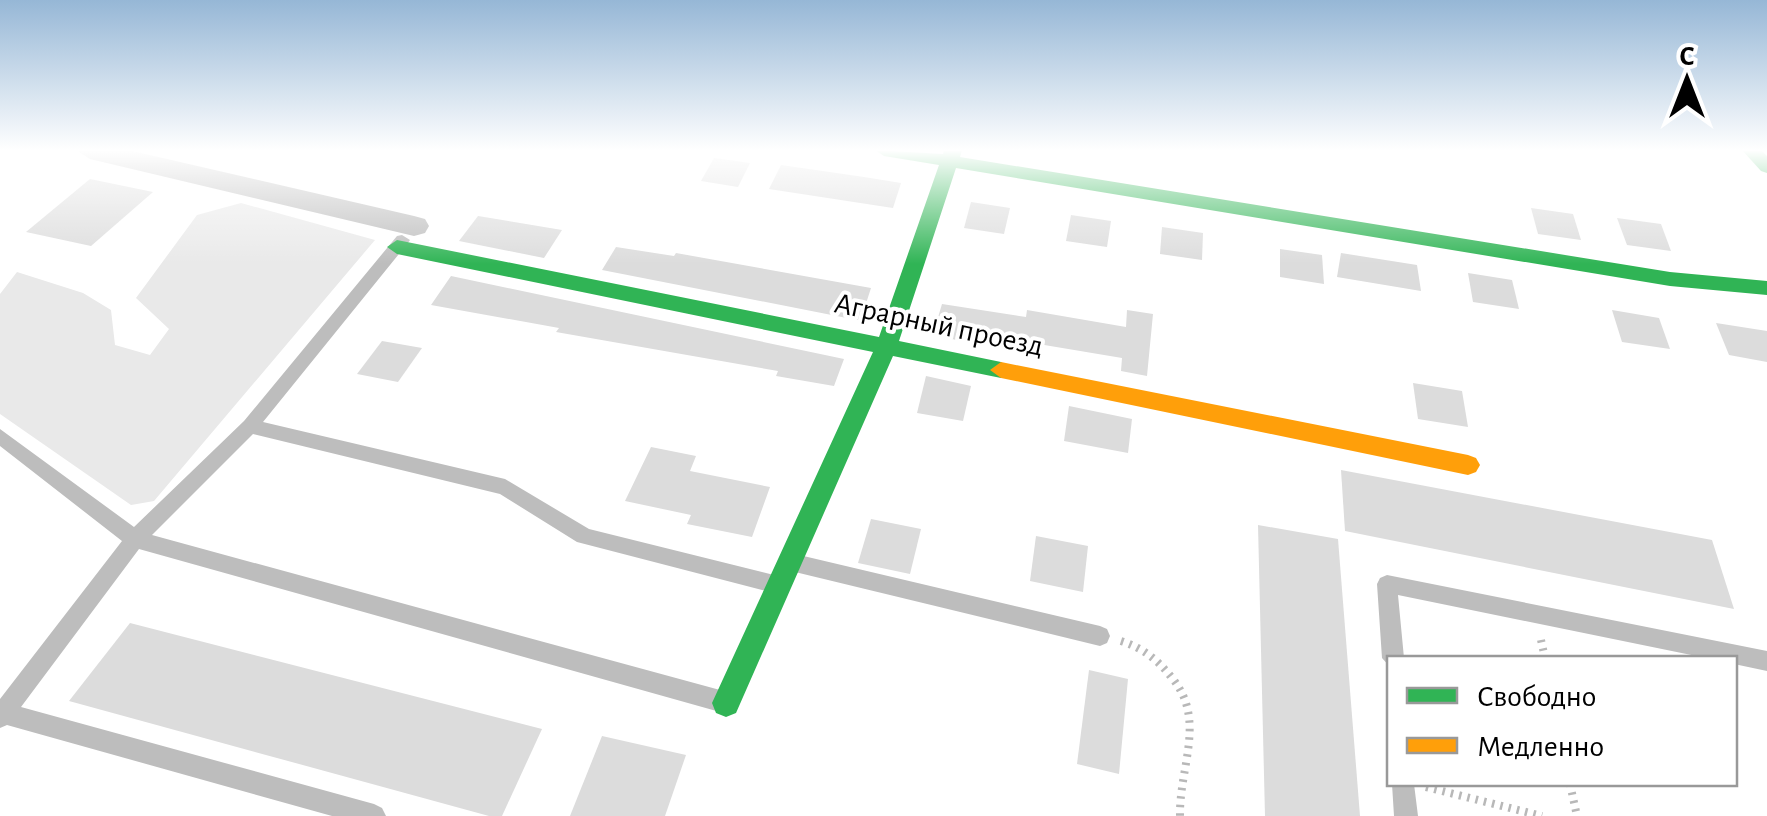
<svg xmlns="http://www.w3.org/2000/svg" width="1767" height="816" viewBox="0 0 1767 816" font-family="'Alegreya Sans',sans-serif">
	<style>
		.green { fill: #e9e9e9 }
		.building { fill: #dcdcdc }
		.lines { fill: none; stroke-linecap: round; stroke-linejoin: round }
		.path { stroke: #b8b8b8; stroke-width: 8; stroke-dasharray: 2.5 6; stroke-linecap: butt }
		.lane { fill: #bdbdbd; fill-rule: evenodd }
		.street { fill: #bdbdbd; fill-rule: evenodd }
		.fast { fill: #30b455; fill-rule: evenodd }
		.slow { fill: #ff9f0a; fill-rule: evenodd }
		.labels { text-anchor: middle; dominant-baseline: central; stroke-width: 8; stroke-linejoin: round; paint-order: stroke }
		.street-label { font-size: 30px; fill: #000; stroke: #fff }
	</style>
	<rect width="100%" height="100%" fill="#fff"/>
	<path class="green" d="M241,203L375,240L154,501L131,505L0,414V294L17,272L83,293L111,310L115,345L150,355L169,329L136,298L197,215Z"/>
	<g class="building">
		<path d="M714,158L750,163L738,187L701,181Z"/>
		<path d="M781,165L864,177L901,183L893,208L769,189Z"/>
		<path d="M90,179L153,192L91,246L26,232Z"/>
		<path d="M971,202L1010,208L1004,234L964,228Z"/>
		<path d="M1531,208L1573,214L1581,240L1538,234Z"/>
		<path d="M1071,215L1111,221L1107,247L1066,241Z"/>
		<path d="M478,216L562,230L544,258L459,241Z"/>
		<path d="M1617,218L1661,224L1671,251L1627,245Z"/>
		<path d="M1162,227L1203,233L1202,260L1160,254Z"/>
		<path d="M616,247L674,256L676,253L871,288L861,319L857,320L602,270Z"/>
		<path d="M1280,249L1322,255L1324,284L1280,277Z"/>
		<path d="M1341,253L1417,265L1421,291L1337,277Z"/>
		<path d="M1468,273L1512,280L1519,309L1473,302Z"/>
		<path d="M451,276L844,359L834,386L776,376L778,371L556,332L559,328L431,305Z"/>
		<path d="M942,304L1026,317L1027,310L1126,327L1127,310L1153,314L1147,376L1121,371L1122,358L978,334L976,344L937,336L933,334Z"/>
		<path d="M1612,310L1659,318L1670,349L1622,342Z"/>
		<path d="M1716,323L1767,331V362L1729,355Z"/>
		<path d="M382,341L422,348L398,382L357,374Z"/>
		<path d="M926,376L971,386L963,421L917,413Z"/>
		<path d="M1413,383L1462,391L1468,427L1418,419Z"/>
		<path d="M1069,406L1132,419L1128,453L1064,441Z"/>
		<path d="M651,447L696,456L690,471L770,487L752,537L687,524L691,515L625,501Z"/>
		<path d="M1341,470L1712,540L1734,609L1345,531Z"/>
		<path d="M871,519L921,529L910,574L858,563Z"/>
		<path d="M1258,525L1338,539L1360,816H1265Z"/>
		<path d="M1036,536L1088,546L1083,592L1030,581Z"/>
		<path d="M130,623L542,729L502,816H489L69,701Z"/>
		<path d="M1089,670L1128,679L1119,774L1077,764Z"/>
		<path d="M602,736L686,755L665,816H570Z"/>
	</g>
	<g class="lines">
		<g class="path">
			<path d="M1541,640L1545,658"/>
			<path d="M1121,641C1143,648 1158,660 1172,678C1207,720 1179,767 1180,816"/>
			<path d="M1570,784L1577,816"/>
			<path d="M1426,787L1542,816"/>
		</g>
		<g class="lane">
			<path d="M402,235L410,240L407,244L263,422L505,479L589,529L778,576L785,579L788,585L785,591L778,594L577,542L500,494L253,434L152,535L720,690L728,694L731,701L728,708L720,712L139,549L21,707L374,804L382,808L386,816H332L7,725L0,728V699L122,541L0,446V429L134,527L244,421L397,236Z"/>
			<path d="M795,554L1100,626L1107,629L1110,636L1107,643L1100,646L795,572L788,569L785,563L788,557Z"/>
			<path d="M1387,575L1767,651V671L1734,664V658H1706L1398,595L1404,658H1390V667L1382,658L1377,584L1380,578Z"/>
			<path d="M1392,784H1414L1418,816H1394Z"/>
		</g>
		<path class="street" d="M76,150H128L414,216L425,219L429,226L425,233L414,236L90,159Z"/>
		<g class="fast">
			<path d="M875,150L943,154L944,150H962L960,157L1670,272L1767,281V295L1670,286L956,168L899,341L1001,362L1012,370L1001,378L893,356L736,713L726,717L716,713L712,703L873,352L397,254L387,247L397,240L879,337L939,165L884,156Z"/>
			<path d="M1742,150H1761L1767,156V173L1761,171Z"/>
		</g>
		<path class="slow" d="M1001,362L1468,455L1476,458L1480,465L1476,472L1468,475L1001,378L990,370Z"/>
	</g>
	<linearGradient id="sky" x2="0" y2="1"><stop stop-color="#96b7d6"/><stop offset="0.57" stop-color="#fff"/><stop offset="1" stop-color="#fff" stop-opacity="0"/></linearGradient>
	<rect width="1767" height="264" fill="url(#sky)"/>
	<g class="labels">
		<g class="street-label">
			<text transform="translate(939 325) rotate(12)">Аграрный проезд</text>
		</g>
	</g>
	<rect x="1387" y="656" width="350" height="130" fill="#ffffff" stroke="#999999" stroke-width="2.5"/>
	<rect x="1407" y="688" width="50" height="15" fill="#30b455" stroke="#999999" stroke-width="2.5"/>
	<text x="1477" y="706" font-size="30" fill="#000000">Свободно</text>
	<rect x="1407" y="738" width="50" height="15" fill="#ff9f0a" stroke="#999999" stroke-width="2.5"/>
	<text x="1477" y="756" font-size="30" fill="#000000">Медленно</text>
	<g transform="translate(1687 80)" stroke="#ffffff" stroke-width="8" paint-order="stroke">
	<path d="M0-8L18 38L0 25L-18 38Z" fill="#000000"/>
	<text y="-15" font-size="28" font-weight="bold" text-anchor="middle" fill="#000000">С</text>
	</g>
</svg>
